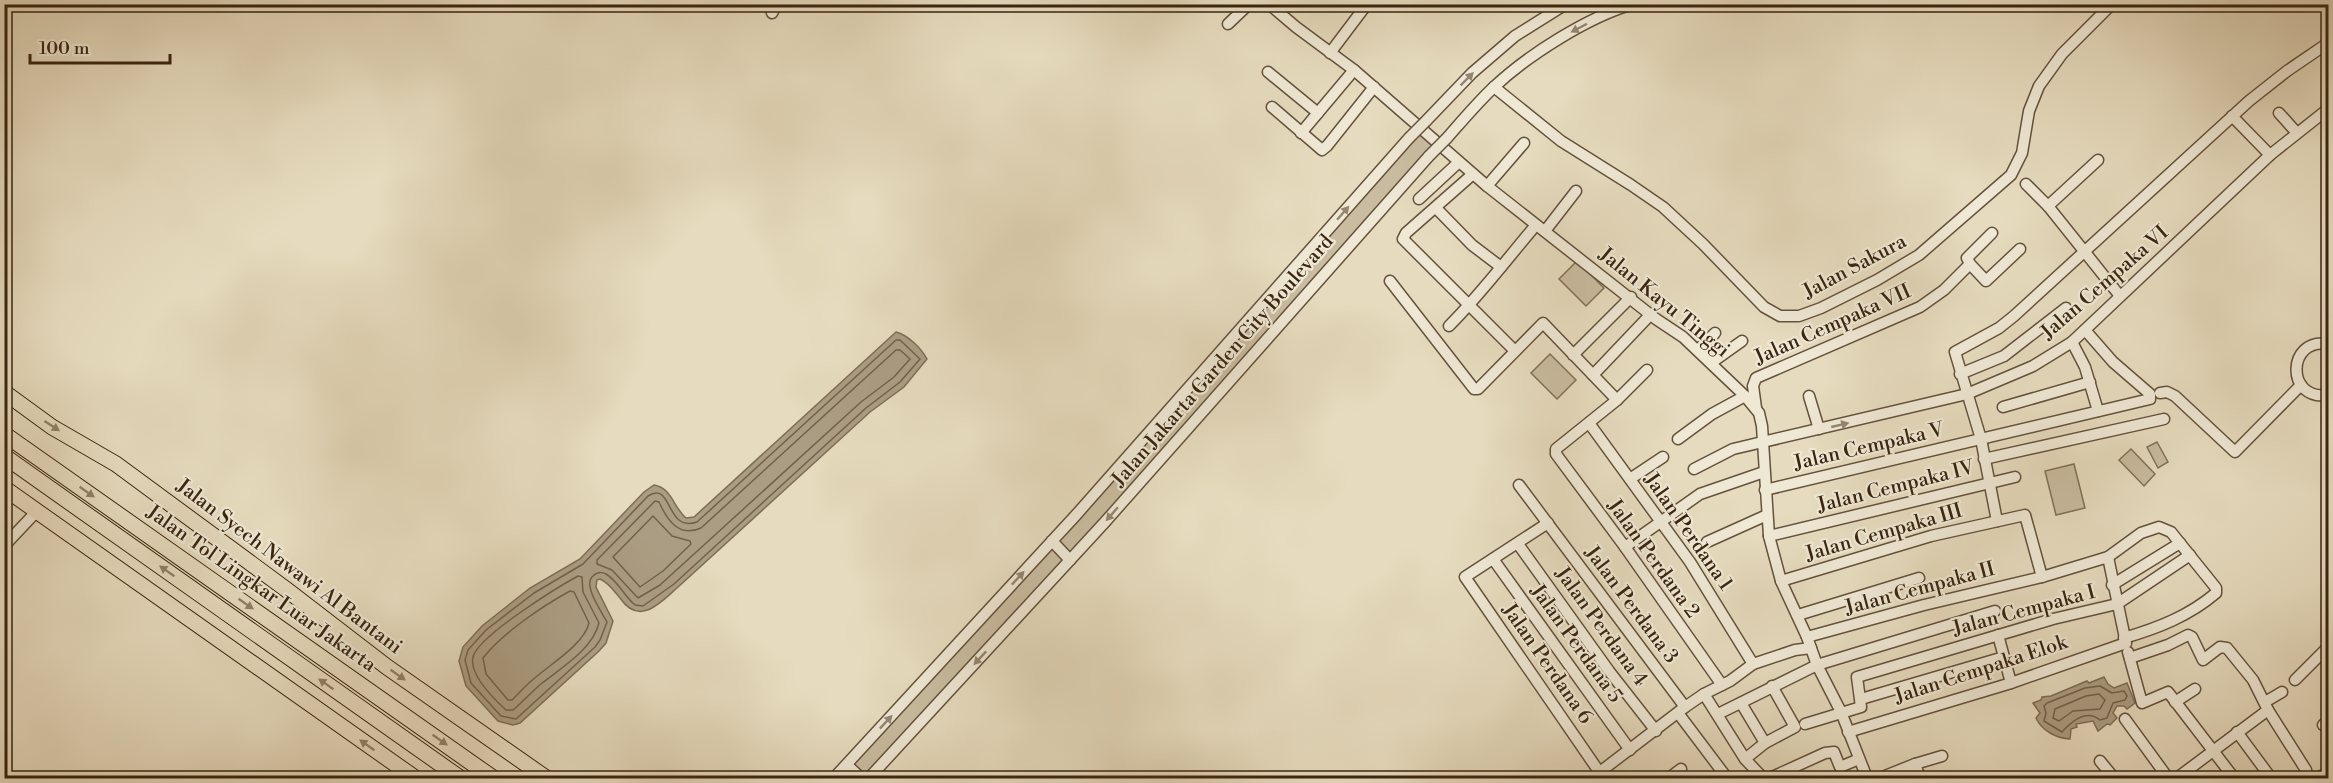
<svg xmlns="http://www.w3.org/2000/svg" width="2333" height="783" viewBox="0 0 2333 783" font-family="'Libre Bodoni',serif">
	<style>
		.green { fill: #c9bca0; stroke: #817058; stroke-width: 1.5 }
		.water { fill: #ab9d83; stroke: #7d6d55; stroke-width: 1.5 }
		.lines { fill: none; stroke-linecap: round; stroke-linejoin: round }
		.shore { stroke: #72614a; stroke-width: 1.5 }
		.minor-casing { stroke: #64523c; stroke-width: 13 }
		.highway-casing { stroke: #392510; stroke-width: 17 }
		.minor { stroke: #efe8d5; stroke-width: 10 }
		.highway { stroke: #e6dbbe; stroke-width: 15 }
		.minor-bridge-casing { stroke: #64523c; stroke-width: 13; stroke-linecap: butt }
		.minor-bridge { stroke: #efe8d5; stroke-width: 10 }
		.oneway { fill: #948672 }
		.oneway2 { fill: #908067 }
		.labels { text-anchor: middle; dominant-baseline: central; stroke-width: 4.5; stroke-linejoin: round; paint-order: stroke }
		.street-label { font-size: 20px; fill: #392510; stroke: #efe8d5 }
	</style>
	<rect width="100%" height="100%" fill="#e6dbbe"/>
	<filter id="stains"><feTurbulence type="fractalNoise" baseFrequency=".00333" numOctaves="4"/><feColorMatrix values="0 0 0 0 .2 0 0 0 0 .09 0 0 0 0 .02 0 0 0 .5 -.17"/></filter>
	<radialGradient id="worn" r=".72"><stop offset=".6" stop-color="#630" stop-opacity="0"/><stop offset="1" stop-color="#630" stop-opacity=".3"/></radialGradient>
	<g class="green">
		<path d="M1418,130L1438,147L869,778H834Z"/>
		<path d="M1577,261L1604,288L1586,306L1559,279Z"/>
		<path d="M1550,354L1576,380L1557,399L1531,373Z"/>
		<path d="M2157,442L2168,462L2158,468L2147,447Z"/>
		<path d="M2131,449L2155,474L2144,486L2119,460Z"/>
		<path d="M2074,464L2085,508L2056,515L2045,471Z"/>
	</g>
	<g class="water">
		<path d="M896,332C908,335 921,348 927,359L904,387L870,412L677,588C659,604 639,626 620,598C614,591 609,583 600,579L597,580L596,587L613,621L606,643L599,651L520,723L513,725L498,721L466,686L459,661L463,647L482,626L530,588L580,559L644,492L654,485C672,488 673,507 686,518L694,517Z"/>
		<path d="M2104,677L2108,684L2114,688L2127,683L2135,703L2127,709L2124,706H2117L2113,713L2117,718L2110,725L2107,724L2098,731L2093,721L2076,724L2077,727L2071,729L2070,739C2056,738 2042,731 2036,718L2040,713L2033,703L2041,700L2042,697L2051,696L2087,681L2089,683Z"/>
	</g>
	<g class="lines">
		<g class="shore">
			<path d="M896,340H900L920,359L900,382L866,408L674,584L643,606L635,605C625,597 618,581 606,574C602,572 597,572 593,576C582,585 602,612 607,622L600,640L595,647L516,719L501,716L471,683L465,660L468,650L486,630L534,593L583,564L648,496C673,480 665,533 697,522Z"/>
			<path d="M896,350H900L910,359L894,377L861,402L660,585L638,598L612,570L597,564V560L655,501L659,502C667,520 679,538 701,528Z"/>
			<path d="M653,516L672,536L690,541L691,544L663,571L640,587L613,557Z"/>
			<path d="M578,576L582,577L583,592L599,623C592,650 562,667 541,684C531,692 523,702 513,710H506C494,699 469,674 473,657C478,636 558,587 578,576Z"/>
			<path d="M570,591L574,592L589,623C584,644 552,663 536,677C527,684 520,692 512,700H508L486,674L483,658C504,632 541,607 570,591Z"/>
			<path d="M2100,686L2112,693L2124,691L2127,696L2125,700L2113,703L2107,718L2100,720C2086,708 2071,722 2062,732L2044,721L2046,713L2044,706L2047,703L2085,688Z"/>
			<path d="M2099,694L2105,700L2100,709L2073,711L2059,721L2053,718L2055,709L2086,696Z"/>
		</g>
		<defs>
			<g id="minor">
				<path d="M1269,4L1296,27L1354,70L1487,186L1656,319L1683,337L1745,396L1759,413L1762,426L1769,536L1781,581L1807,637L1817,665L1841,712L1867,778"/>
				<path d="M2297,4H2316"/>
				<path d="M772,13L777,4"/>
				<path d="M1228,24L1249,4"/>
				<path d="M1330,53L1367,4"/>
				<path d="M1268,72L1318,113"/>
				<path d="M1494,87L1561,141L1631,185L1663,207L1703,244L1764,307L1780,316H1799L1821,308L1877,280L1919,255L2011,175L2022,153L2029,111L2039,86L2062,54L2112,4"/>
				<path d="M1272,107L1322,150L1327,146L1374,87"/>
				<path d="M2279,113L2297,133"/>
				<path d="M2232,116L2270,155"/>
				<path d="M1426,121L1472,73L1515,36L1566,4"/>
				<path d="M1301,133L1354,70"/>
				<path d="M1447,138C1462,121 1477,103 1494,87C1528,55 1588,17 1633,4"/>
				<path d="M1473,174L1406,233L1403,239L1515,351"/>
				<path d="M2026,184L2048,206L2120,296"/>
				<path d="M1487,186L1524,143"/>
				<path d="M1419,199L1459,162"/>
				<path d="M2048,206L2098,160"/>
				<path d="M1436,208L1472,245L1501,267"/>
				<path d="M1545,231L1576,191"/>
				<path d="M1992,233L1967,258L1970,264L1986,281L2020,249"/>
				<path d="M1390,281L1474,389H1478L1543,323L1617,400L1556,449V454L1625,547L1722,685"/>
				<path d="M1449,326C1481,294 1507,259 1536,225"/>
				<path d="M2072,342L2085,367L2098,411"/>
				<path d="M2328,344C2287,337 2285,401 2328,395"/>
				<path d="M1698,350L1715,333"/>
				<path d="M1573,355L1631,297"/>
				<path d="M1711,363L1742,341"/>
				<path d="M1960,374L2004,356L2066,308"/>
				<path d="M1593,375L1651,314"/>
				<path d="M2160,393L2167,392L2175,396L2235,452L2301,385"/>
				<path d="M1809,396L1819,429"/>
				<path d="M1617,400L1647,370"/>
				<path d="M2003,407L2090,382"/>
				<path d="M1756,408L1753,386L1756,378L1920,307L1944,290L1970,264"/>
				<path d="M1589,423L1690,562L1753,664"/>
				<path d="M1678,439L1712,414L1745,396"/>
				<path d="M1984,459L2164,419"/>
				<path d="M1694,469L1733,449L1967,394L2033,366L2072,342L2270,155L2328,109"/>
				<path d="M1630,479L1663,457"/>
				<path d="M1519,485L1685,707"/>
				<path d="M1765,490L2150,399V394L2113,362L2085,330"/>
				<path d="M1997,521L1981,439L1955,352L1999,328L2014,316L2249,101L2287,71L2328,43"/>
				<path d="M1548,523L1465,577L1600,773"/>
				<path d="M1769,536L2015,477"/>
				<path d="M1052,541L1070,560"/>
				<path d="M1707,542L1767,515"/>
				<path d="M1518,544L1609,671L1656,731"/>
				<path d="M4,546L37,511"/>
				<path d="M1625,547L1700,494L1764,472"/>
				<path d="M1493,559L1630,750"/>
				<path d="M1781,581L1931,536L2025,515L2042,577"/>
				<path d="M2112,585L2180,543"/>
				<path d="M1798,615L1919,578"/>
				<path d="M1807,637L1924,605L2042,577L2108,557L2141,533L2159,527L2171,532L2216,588V593C2189,616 2158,628 2124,638"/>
				<path d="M2128,652L2142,703L2168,692L2234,778"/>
				<path d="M2004,657L2011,683"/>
				<path d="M2130,658L2168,645L2188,635L2192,637L2203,660L2220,647L2227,648L2253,680L2268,710L2177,778"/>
				<path d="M2295,680L2328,647"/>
				<path d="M1704,694L1745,759L1763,778"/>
				<path d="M1861,699L2004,657L1998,635"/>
				<path d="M2175,702L2195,689"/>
				<path d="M2265,702L2282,692"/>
				<path d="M1741,703L1765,743"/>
				<path d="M2268,710L2306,770L2307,777L2305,778"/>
				<path d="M1678,713L1727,778"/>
				<path d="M1718,714L1817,665L1995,611"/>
				<path d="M2125,719L2168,778"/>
				<path d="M1805,724L1861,707L1857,677L2053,619L2117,604L2190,555"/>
				<path d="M2323,725L2328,720"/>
				<path d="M1848,732L2008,684L2126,643L2108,557"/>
				<path d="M2237,732L2271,778"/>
				<path d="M1745,759L1765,743L1795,727L1772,686"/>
				<path d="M2100,761L2114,778"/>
				<path d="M1915,764L1920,778"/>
				<path d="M847,765L861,778"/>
				<path d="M834,778L1076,515L1409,138"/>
				<path d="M869,778L1105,522L1429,156"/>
				<path d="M1592,778L1685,707L1704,694L1730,681L1753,664L1795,650L1811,648"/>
				<path d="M1669,778L1681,769"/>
				<path d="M1770,778L1825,753L1834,752L1840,767L1859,759"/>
				<path d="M1880,778L1915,764L1942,756"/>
				<path d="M2318,778L2328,772"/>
			</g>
			<g id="highway">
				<path d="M4,392L52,427L116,464L287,590L387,667L546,778"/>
				<path d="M4,434L493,778"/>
				<path d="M4,456L460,778"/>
				<path d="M4,488L415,778"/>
			</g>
		</defs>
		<use href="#minor" class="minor-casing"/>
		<use href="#highway" class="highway-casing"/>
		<use href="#minor" class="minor"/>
		<use href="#highway" class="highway"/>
		<defs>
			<g id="minor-bridge">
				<path d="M1409,138L1426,121"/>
				<path d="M1429,156L1447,138"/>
			</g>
		</defs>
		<use href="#minor-bridge" class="minor-bridge-casing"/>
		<use href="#minor-bridge" class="minor-bridge"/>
	</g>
	<defs><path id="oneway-solid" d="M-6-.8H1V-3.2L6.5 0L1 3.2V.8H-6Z" transform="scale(1.5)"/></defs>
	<g class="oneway">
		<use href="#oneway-solid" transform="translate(1579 28) rotate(152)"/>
		<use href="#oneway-solid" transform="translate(1467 79) rotate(-45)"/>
		<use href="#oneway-solid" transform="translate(1343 213) rotate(-49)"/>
		<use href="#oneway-solid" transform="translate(1840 425) rotate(-13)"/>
		<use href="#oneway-solid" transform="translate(1112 514) rotate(131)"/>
		<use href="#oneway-solid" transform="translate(1018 578) rotate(-47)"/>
		<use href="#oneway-solid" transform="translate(980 658) rotate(133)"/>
		<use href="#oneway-solid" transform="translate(886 722) rotate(-47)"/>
	</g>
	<g class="oneway2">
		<use href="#oneway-solid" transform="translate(52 426) rotate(33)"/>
		<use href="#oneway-solid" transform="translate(87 492) rotate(35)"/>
		<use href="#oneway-solid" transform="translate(167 571) rotate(-145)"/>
		<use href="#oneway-solid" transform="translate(246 604) rotate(35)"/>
		<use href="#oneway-solid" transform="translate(398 675) rotate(35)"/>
		<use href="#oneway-solid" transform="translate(326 684) rotate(-145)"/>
		<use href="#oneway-solid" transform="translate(440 740) rotate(35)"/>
		<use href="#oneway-solid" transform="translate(367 745) rotate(-145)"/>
	</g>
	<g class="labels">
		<g class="street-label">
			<text transform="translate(1855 267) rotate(-28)">Jalan Sakura</text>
			<text transform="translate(2105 283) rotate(-41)">Jalan Cempaka VI</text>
			<text transform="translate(1664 303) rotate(39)">Jalan Kayu Tinggi</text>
			<text transform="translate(1833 325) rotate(-24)">Jalan Cempaka VII</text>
			<text transform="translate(1223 361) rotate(-49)">Jalan Jakarta Garden City Boulevard</text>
			<text transform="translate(1869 447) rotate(-13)">Jalan Cempaka V</text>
			<text transform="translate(1896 487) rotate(-14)">Jalan Cempaka IV</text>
			<text transform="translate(1688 532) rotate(55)">Jalan Perdana 1</text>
			<text transform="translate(1884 533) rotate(-16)">Jalan Cempaka III</text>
			<text transform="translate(1653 559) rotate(54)">Jalan Perdana 2</text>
			<text transform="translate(289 567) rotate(37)">Jalan Syech Nawawi Al Bantani</text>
			<text transform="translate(261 589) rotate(35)">Jalan Tol Lingkar Luar Jakarta</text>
			<text transform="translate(1920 589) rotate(-15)">Jalan Cempaka II</text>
			<text transform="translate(1631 605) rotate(53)">Jalan Perdana 3</text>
			<text transform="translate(2024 611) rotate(-15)">Jalan Cempaka I</text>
			<text transform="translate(1601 627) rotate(54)">Jalan Perdana 4</text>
			<text transform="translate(1576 644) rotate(54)">Jalan Perdana 5</text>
			<text transform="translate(1547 664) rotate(55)">Jalan Perdana 6</text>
			<text transform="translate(1981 670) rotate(-18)">Jalan Cempaka Elok</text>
		</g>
	</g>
	<rect width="2333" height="783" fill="none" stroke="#e6dbbe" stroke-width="24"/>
	<rect x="6" y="6" width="2321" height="771" fill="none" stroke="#392510" stroke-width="3"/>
	<rect x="12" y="12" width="2309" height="759" fill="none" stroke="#392510" stroke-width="1.5"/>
	<path d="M30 54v9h140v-9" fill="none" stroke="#392510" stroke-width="3"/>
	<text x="39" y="54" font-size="18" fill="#392510" stroke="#efe8d5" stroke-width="4.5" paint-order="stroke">100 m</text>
	<rect width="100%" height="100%" filter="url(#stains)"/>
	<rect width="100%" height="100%" fill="url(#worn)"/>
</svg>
